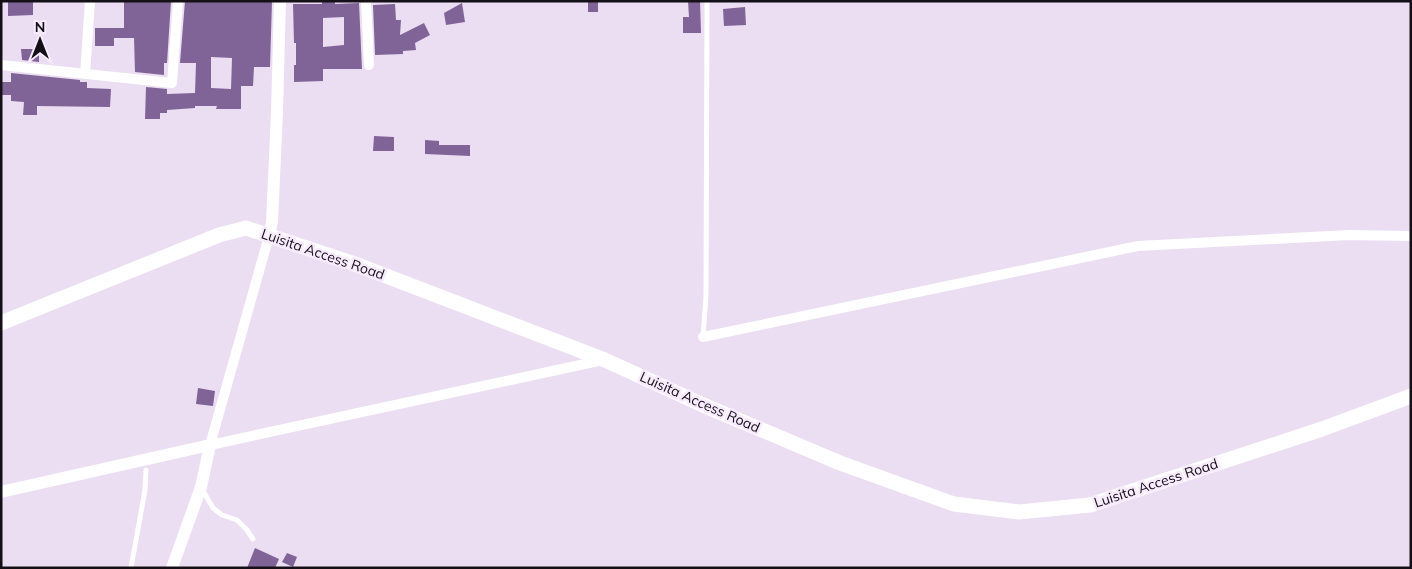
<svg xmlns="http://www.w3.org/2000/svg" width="1412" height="569" viewBox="0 0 1412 569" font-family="Mulish,sans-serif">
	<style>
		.building { fill: #816497; fill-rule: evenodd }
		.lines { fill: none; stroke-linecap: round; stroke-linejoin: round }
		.service { stroke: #fff; stroke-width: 5 }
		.minor { stroke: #fff; stroke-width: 10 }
		.tertiary { stroke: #fff; stroke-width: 12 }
		.secondary { stroke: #fff; stroke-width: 15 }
		.labels { text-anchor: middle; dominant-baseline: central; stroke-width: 5; stroke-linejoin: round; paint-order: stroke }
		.street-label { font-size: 14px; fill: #151017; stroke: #f7ebfd }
	</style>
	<rect width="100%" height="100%" fill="#ebddf2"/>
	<g class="building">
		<path d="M8,1H33V15L8,16Z"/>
		<path d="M124,1H171L167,63H164V75L135,72L134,38H114V46H95V28H124Z"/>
		<path d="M185,1H272L270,67H254L253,86H241V109H216L217,106H195V108L167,110V113H160V119H145L146,87L167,89V94L195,93L196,63H180ZM211,57L232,58L231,89L211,88Z"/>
		<path d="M322,1H335V4L359,3L362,69H323V81L294,82V65H296V43H294L293,4H322ZM344,17V45L323,47V18Z"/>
		<rect x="588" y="1" width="10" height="11"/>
		<path d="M688,1H700L701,33H683V17H689Z"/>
		<path d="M462,3L465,22L446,25L444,13Z"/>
		<path d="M395,4L396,20H401L400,35L424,23L430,35L415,43L416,50L403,51V54L375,55L373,5Z"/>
		<path d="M745,7L746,25L724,26L723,9Z"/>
		<path d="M21,49H39V62L22,60Z"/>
		<path d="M11,73L80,80V82H87V88L111,89L110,107L37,106V115H23L24,102L11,101V95H1V82H11Z"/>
		<path d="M374,136L394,137V151H373Z"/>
		<path d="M425,140L439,141V145H470V156L425,154Z"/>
		<path d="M198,388L215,391L213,406L196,404Z"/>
		<path d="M255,548L279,559L275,568H247Z"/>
		<path d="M287,553L297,557L293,567L282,562Z"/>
	</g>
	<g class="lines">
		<g class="service">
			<path d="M703,337L706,296L707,1"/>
			<path d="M202,489L213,508L222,515L237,520L247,530L253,539"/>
			<path d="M131,568L145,490L146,470"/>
		</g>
		<g class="minor">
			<path d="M366,1L369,65"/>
			<path d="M1,65L172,83L178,1"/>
			<path d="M85,74L90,1"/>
			<path d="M269,236L210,445L603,360"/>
			<path d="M703,337L1138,246L1349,235L1411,236"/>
		</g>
		<g class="tertiary">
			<path d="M269,236L272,222L277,112L280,1"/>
			<path d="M1,492L210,445L201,487L172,568"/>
		</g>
		<path class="secondary" d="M1,323L219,235L246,228L355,264L605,360L703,405L840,463L954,504L1019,512L1090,505L1322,429L1411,396"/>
	</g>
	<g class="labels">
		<g class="street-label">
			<text transform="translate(323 254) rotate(19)">Luisita Access Road</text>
			<text transform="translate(700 402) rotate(24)">Luisita Access Road</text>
			<text transform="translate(1156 483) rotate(-18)">Luisita Access Road</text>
		</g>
	</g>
	<rect width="1412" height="569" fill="none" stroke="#151017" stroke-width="5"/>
	<g transform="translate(40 40)" stroke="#f7ebfd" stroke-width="4" paint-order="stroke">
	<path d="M0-4L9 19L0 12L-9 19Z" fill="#151017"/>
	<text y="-8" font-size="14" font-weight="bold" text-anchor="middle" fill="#151017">N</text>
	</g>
</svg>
